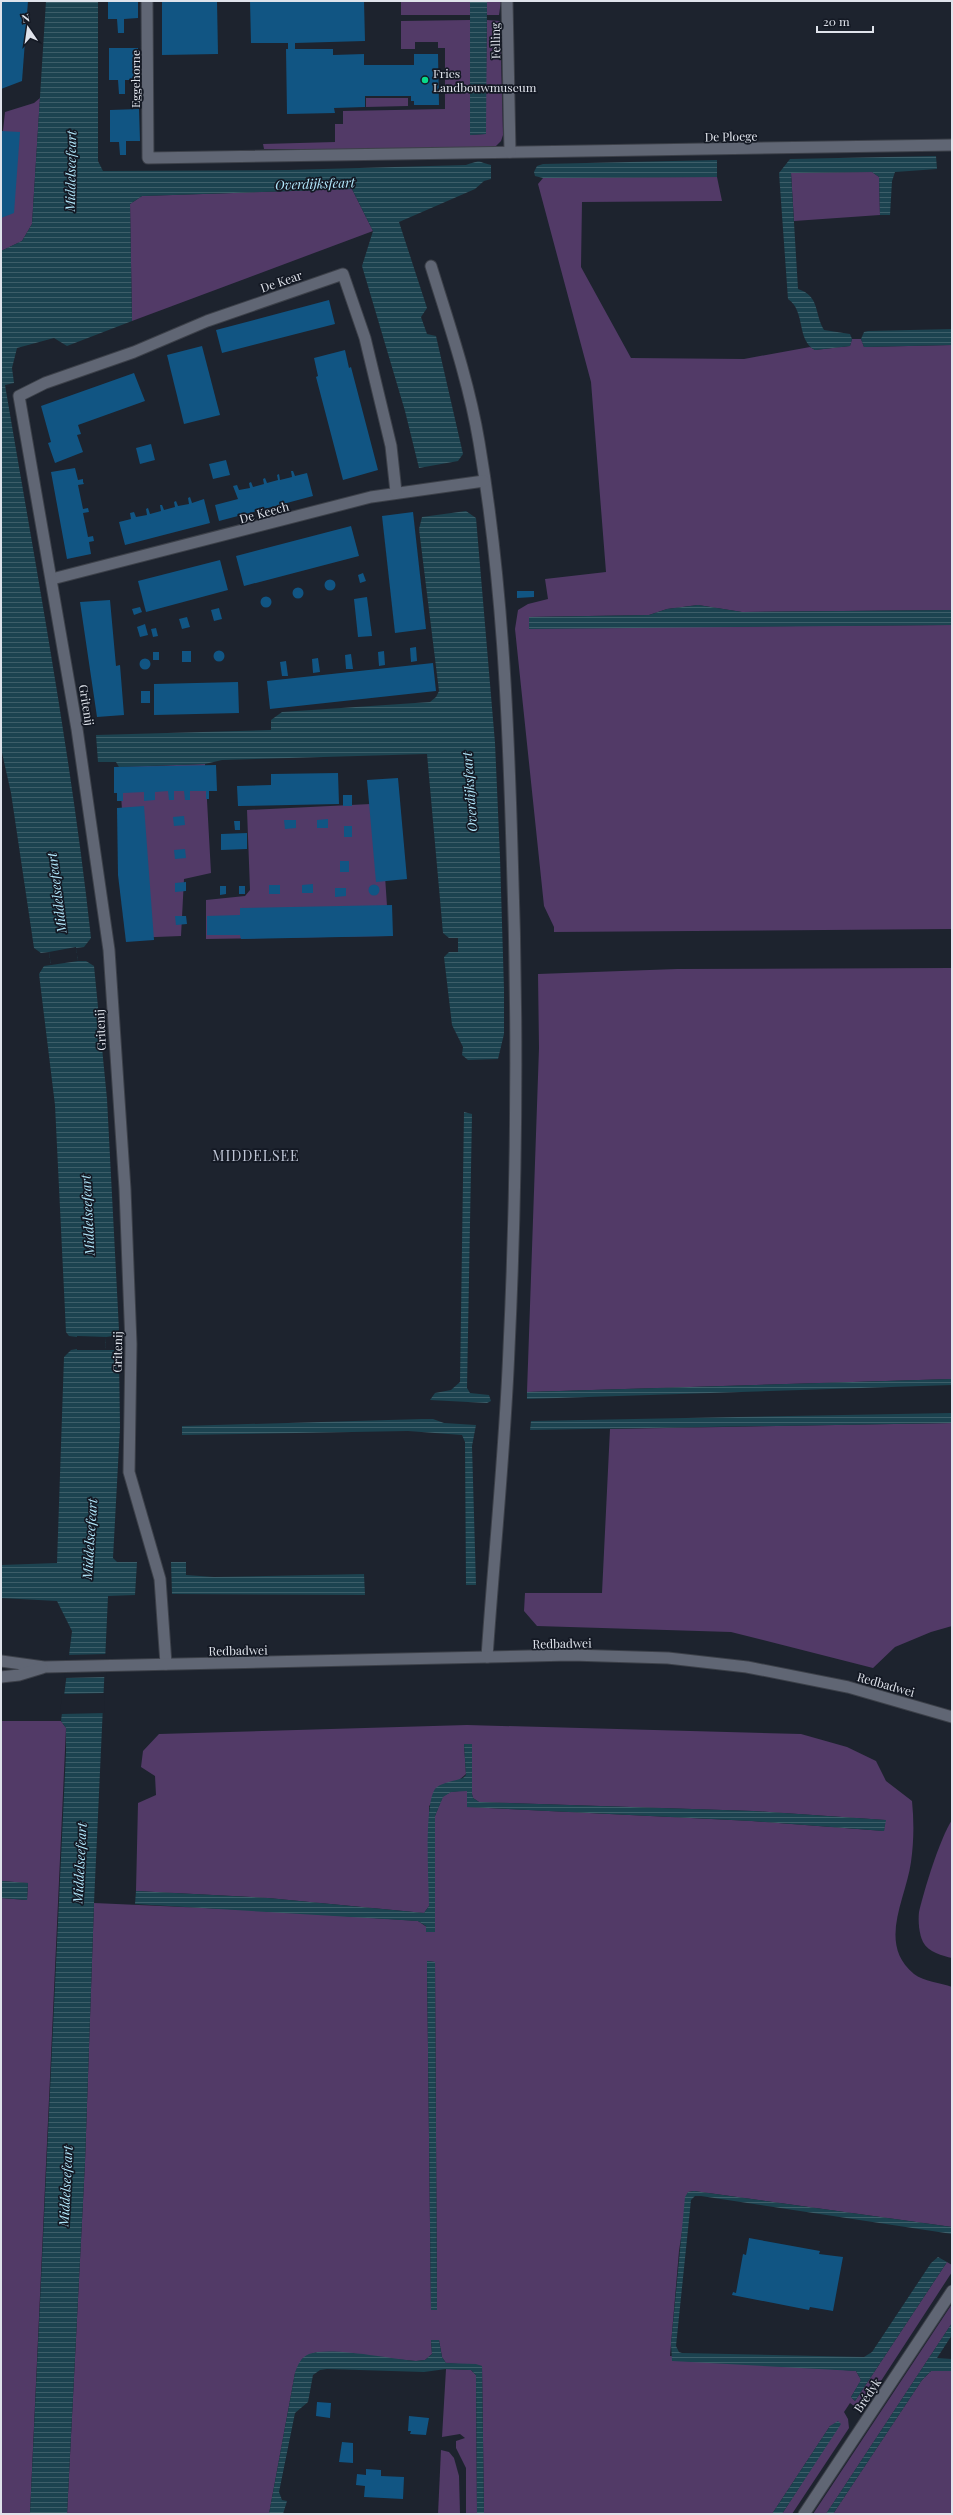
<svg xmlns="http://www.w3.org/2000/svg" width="953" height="2515" viewBox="0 0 953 2515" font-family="'Playfair Display',serif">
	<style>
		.grass { fill: #523a67; fill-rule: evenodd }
		.water { fill: url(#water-rules) }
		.pier { fill: #1d232e }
		.building { fill: #115583 }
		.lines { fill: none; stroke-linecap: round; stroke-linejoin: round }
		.minor-casing { stroke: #3c4049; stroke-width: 13 }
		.tertiary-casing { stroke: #3c4049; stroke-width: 13 }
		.minor { stroke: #606674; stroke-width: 11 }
		.tertiary { stroke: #606674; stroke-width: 11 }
		.poi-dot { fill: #08d98b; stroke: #141924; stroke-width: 1.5 }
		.labels { text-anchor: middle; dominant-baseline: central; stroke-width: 3.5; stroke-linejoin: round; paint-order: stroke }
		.street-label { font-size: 12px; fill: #dfe3eb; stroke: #141924 }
		.poi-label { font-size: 12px; fill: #dfe3eb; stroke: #141924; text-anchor: start }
		.water-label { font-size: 13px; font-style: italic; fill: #b2e8fc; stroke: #141924 }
		.quarter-label { font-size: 14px; letter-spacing: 1px; fill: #c0c7d7; stroke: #141924 }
	</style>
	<defs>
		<pattern id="water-rules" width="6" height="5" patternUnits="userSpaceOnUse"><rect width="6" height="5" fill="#1c4350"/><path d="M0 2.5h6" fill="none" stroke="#3d5e69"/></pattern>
	</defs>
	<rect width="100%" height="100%" fill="#1d232e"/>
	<g class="grass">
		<rect x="401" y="1" width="69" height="14"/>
		<path d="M487,1H501L499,15H487Z"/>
		<path d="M470,20V135L485,134L487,20L500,21L503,135L501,141L493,149L341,151L338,149H264L263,144L335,142V124H343V111L445,109V48H438V42H415V49H401V21Z"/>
		<path d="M40,98L32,224L22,241L1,251V132L3,131L5,112L34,103Z"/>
		<path d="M366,98H408V106L366,107Z"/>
		<path d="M872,172L879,177L880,215L794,221L791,173Z"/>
		<path d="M717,177L722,201L582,202L581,267L631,358L744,359L810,347L815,350L850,346L852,339H861L864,347L952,345V610L742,612L698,605L667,609L649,615L529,617V628L952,625V929L554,932V927L544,906L515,629L518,610L528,604L548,599L545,579L606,572L591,382L538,184L543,178Z"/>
		<path d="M352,189L373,231L132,321L130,204L142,196Z"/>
		<path d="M205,764L211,873L184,879L181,936L131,938L119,767Z"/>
		<path d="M391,803L385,876L389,936L206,939V900L245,896L250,890L247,810Z"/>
		<path d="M952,968V1379L527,1392L539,1048L538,974L677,969Z"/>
		<path d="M952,1423V1626L931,1632L895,1647L873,1668L731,1632L537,1626L524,1611L525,1593H602L610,1429Z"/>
		<path d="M1,1721H61L66,1728L30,2514H1V1898L27,1900L28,1883L1,1881Z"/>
		<path d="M467,1725L801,1734L847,1747L876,1761L886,1781L912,1801C914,1821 914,1841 911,1862C906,1899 877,1944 914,1974C923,1981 941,1983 952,1987V2227L694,2191L688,2192L679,2251L670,2356L856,2371L861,2380L851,2397L855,2401L947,2262L952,2265V2272L864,2407L857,2408L850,2403L844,2412L848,2419L849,2428L792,2514H782L840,2424L830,2426L772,2514H484L482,2366L446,2363L442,2357L439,2340H431L432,2354L425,2360L416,2361L316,2352L302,2359L295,2373L269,2514H67L85,2162L94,1903L272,1911L418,1921L434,1932L435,1816L443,1796L451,1792L467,1790V1807L752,1821L884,1831L885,1820L753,1811L479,1802L473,1798L472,1794V1745L464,1744L466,1774L429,1806V1906L424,1913L268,1898L136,1891L138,1803L156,1795L155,1776L141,1767L143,1751L159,1734ZM427,1961L435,1962L437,2310L431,2309Z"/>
		<path d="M952,1820V1958C943,1956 928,1952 923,1942C919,1934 918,1921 919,1912C924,1890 940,1838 952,1820Z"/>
		<path d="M952,2304V2323L826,2514H813Z"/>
		<path d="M446,2369L471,2370L476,2375L477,2514H466V2468L456,2448V2441L465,2438L460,2434L442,2437Z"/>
		<path d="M931,2371H952V2514H833L922,2380Z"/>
		<path d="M441,2450L449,2452L454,2458L459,2476L460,2514H438Z"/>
	</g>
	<g class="water">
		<path d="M46,1H98V161L103,171L288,170L466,165C483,160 475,161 491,165V179L484,181L475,189L399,222L427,308L421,317L427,334L436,336L463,454L458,461L419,468L405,411L362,266L373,231L352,189L142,196L130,204L132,321L67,346L54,338L17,348L12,368L14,383L5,385C36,569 71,753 91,938L84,947L76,948L78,961H86L94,966L107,1099L119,1330L113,1336L106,1337L105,1350H114L119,1357L120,1427L113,1558L117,1562H137L135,1595L108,1596L94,1903L85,2162L67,2514H30L66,1752V1728L61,1721L72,1631L57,1601L1,1598V1565L57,1563L64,1357L71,1350L77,1349V1337L69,1336L66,1332L55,1105L39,974L44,966L51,965L49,952L41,953L34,948L11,793L1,748V251L22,241L32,224Z"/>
		<path d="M470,1H487L486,134L470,135Z"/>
		<path d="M936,156L937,169L895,172L892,181L890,215H880L879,177L872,172L791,173L798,289C820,296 814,313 824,330L850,334L852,339L850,346L815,350C796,340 806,311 788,299L779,173L790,159Z"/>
		<path d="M717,160V177L543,178L535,176L534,172L537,166L543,164Z"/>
		<path d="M952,329V345L864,347L861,339L864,332L868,331Z"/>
		<path d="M466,511L476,518L495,743L500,857L504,990V1034L498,1059L468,1060L462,1055L463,1047L452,1025L444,957L449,952H458V938H449L443,933L427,754L222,760L205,764L119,767L116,762H98L96,735L271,730V720L282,712L430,702L436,697L439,691L419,529L422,517Z"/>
		<path d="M698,605L742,612L952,610V625L529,629V617L649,615L667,609Z"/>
		<path d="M464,1112L472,1114L467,1388L470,1393L489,1395L491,1401L487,1403L430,1400L435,1393L451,1390L460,1382Z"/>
		<path d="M952,1379V1385L527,1399V1392Z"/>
		<path d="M952,1413V1423L530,1430L531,1421Z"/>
		<path d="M422,1419H433L444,1423L476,1425L472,1446L476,1585H466L465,1442L462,1435L408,1431L182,1435V1426Z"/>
		<path d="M171,1562H186V1575L214,1577L364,1574L365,1595L172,1594Z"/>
		<path d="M464,1744H472V1794L473,1798L479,1802L753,1811L886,1820L884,1831L752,1821L467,1807V1791L451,1792L443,1797L435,1816V1932H426V1926L418,1921L135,1904L136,1891L268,1898L424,1913L429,1906C429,1886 423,1796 437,1787C444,1782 455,1781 463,1778L466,1775Z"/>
		<path d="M1,1881L28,1883L27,1900L1,1898Z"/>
		<path d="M427,1961L435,1962L437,2310H431Z"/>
		<path d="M694,2191L952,2227V2234L701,2196H695L691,2200L676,2346L679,2352L682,2353L864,2357L872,2352L931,2263L938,2257L947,2262L855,2401L851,2397L861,2380L856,2371L672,2361L671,2344L685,2197L688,2192Z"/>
		<path d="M952,2323V2335L937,2358L952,2359V2371H931L922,2380L833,2514H826Z"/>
		<path d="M431,2340H439L442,2357L446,2363L476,2364L482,2366L484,2514H477L476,2375L471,2370L446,2369L424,2372L327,2369L320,2370L313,2375L308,2402L295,2413L279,2492L282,2500L287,2501L283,2514H269L295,2373C297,2366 301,2357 309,2354C329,2346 392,2359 416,2361L425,2360L432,2354Z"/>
		<path d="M838,2421L841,2424L782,2514H772L830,2426Z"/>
	</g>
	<g class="pier">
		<path d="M76,947L78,961L51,965L49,952Z"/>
		<path d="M77,1336L106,1337L105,1350H77Z"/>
		<path d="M107,1654L106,1677L64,1678L67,1655Z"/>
		<path d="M105,1693L104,1713L60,1714L62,1694Z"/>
	</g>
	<g class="building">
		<path d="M1,1H28L22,81L1,89Z"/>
		<path d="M108,1H138V18L124,19V33H118L117,19H108Z"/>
		<path d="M162,1H217L218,54L162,55Z"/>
		<path d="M250,1H364L365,41L295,43V49H333V55L364,54V65H414V54H438L439,105H414V101H411V96H365V107L334,108L335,113L287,114L286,49H288V43H251Z"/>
		<path d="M109,48H138L139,80H125V94H119L118,80H109Z"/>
		<path d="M139,109L140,141H126V155H120L119,142H110V110Z"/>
		<path d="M1,131L20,132L14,213L1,218Z"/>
		<path d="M329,300L335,324L222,353L216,330Z"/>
		<path d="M202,346L220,415L184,424L167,355Z"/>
		<path d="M345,350L349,368L351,367L378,470L343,480L316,377L318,376L314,358Z"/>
		<path d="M134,373L145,401L78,425L81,434L77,435L83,452L55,463L48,443L51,442L41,406Z"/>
		<path d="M151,444L155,460L140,464L136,448Z"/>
		<path d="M226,460L230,475L213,479L209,464Z"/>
		<path d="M75,468L78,480L83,479V482L84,484L78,485L83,509L88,508L89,512L83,513L88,537L93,536L94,541L89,542L91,554L67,559L51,472Z"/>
		<path d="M291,471H293L295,476L307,473L313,496L219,521L215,505L238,499L233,486L237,485L239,490L250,488L249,483L251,482L253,487L264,484L263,479L265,478L267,483L278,480L277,475L279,474L280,480L292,477Z"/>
		<path d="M190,497L192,503L204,499L210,523L125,545L119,522L131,519L130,513L134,512L136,517L147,515L146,509L148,508L150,514L161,511L160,505H162L164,510L175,507L174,502L176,501L178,506L189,504L188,498Z"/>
		<path d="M413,512L426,629L395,633L382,516Z"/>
		<path d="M351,526L359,556L244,586L236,556Z"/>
		<path d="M220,560L228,590L146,612L138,581Z"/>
		<path d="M363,573L366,581L360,583L358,575Z"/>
		<circle cx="330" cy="585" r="5.5"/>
		<circle cx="298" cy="593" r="5.5"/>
		<path d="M517,591H534V597L517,598Z"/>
		<circle cx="266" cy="602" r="5.5"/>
		<path d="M367,597L372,636L358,637L354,599Z"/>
		<path d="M110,600L116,666L120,665L124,715L97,717L80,602Z"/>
		<path d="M140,607L142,612L134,615L132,609Z"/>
		<path d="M219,608L222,619L214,621L211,610Z"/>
		<path d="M187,617L190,627L182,629L179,619Z"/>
		<path d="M145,624L148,635L140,637L137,627Z"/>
		<path d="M156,628L158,636L153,637L151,629Z"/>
		<path d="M416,647L417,661L411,662L410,648Z"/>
		<circle cx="219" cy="656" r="5.5"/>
		<rect x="182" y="651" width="9" height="11"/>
		<path d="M384,651L385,665L379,666L378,652Z"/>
		<rect x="153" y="652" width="6" height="8"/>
		<path d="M351,654L353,669H346L345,655Z"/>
		<path d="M318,658L320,672L313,673L312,659Z"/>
		<circle cx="145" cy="664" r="5.5"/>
		<path d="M286,661L288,676H282L280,662Z"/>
		<path d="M433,663L436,691L270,709L267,681Z"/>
		<path d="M238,682L239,713L154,715V684Z"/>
		<rect x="141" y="691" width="9" height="12"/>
		<path d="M216,765L217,791H209V799H206V791H190V800H185L184,791H174V800H169L168,791L155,792V800L144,801V792L123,793V801H117V793H114V767Z"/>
		<path d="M338,773L339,804L238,806L237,786L271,785V774Z"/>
		<path d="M398,778L407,879L376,882L367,780Z"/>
		<rect x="343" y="795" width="9" height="11"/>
		<path d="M144,806L154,940L126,942L118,875L117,808Z"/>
		<path d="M184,816L185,825L174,826L173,817Z"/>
		<path d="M328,819V828H317V820Z"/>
		<path d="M284,820H296V828L285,829Z"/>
		<path d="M234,821H240V830H235Z"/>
		<rect x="344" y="826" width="8" height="11"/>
		<path d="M247,833V849L221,850V834Z"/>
		<path d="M185,849L186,858L175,859L174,850Z"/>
		<rect x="340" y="861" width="9" height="11"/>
		<path d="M186,882V891L175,892V883Z"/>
		<path d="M313,884V893H302V885Z"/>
		<circle cx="374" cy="890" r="5.5"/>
		<rect x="269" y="885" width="11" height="9"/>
		<path d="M220,886H226V894L220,895Z"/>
		<rect x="239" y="886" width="6" height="8"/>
		<path d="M335,888H346V896L335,897Z"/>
		<path d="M392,905L393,936L241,939L240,935H207V916L240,915V908Z"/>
		<path d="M175,916H186L187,924L176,925Z"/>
		<path d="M749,2238L820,2251L819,2254L843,2257L833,2311L810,2307L809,2310L732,2295L733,2292L736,2293L743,2254L746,2255Z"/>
		<path d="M317,2402L331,2403L330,2418L316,2416Z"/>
		<path d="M409,2416L429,2418L426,2435L410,2434L411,2431H408Z"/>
		<path d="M342,2442L353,2443V2463L339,2462Z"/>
		<path d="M366,2469L381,2470V2476L404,2477L403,2499L364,2497L365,2486L356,2485L357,2474L366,2475Z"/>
	</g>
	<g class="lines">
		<defs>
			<g id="minor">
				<path d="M147,1L148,158L952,145"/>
				<path d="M507,1L510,152"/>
				<path d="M431,266C449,324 469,382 479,442C502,577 508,713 512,849C518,1016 517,1182 509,1348C505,1451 494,1554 487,1657"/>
				<path d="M52,579L371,497L484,481"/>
				<path d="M166,1664L160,1579L129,1472L131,1344L125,1189L109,950L77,729L19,396L45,383L134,352L207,321L343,274L365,338L391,446L396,492"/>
				<path d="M804,2514L952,2291"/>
			</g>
			<g id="tertiary">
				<path d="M1,1661L44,1667L571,1655L668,1658L747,1667L848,1687L952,1717"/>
				<path d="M1,1677L19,1675L42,1668"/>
			</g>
		</defs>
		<use href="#minor" class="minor-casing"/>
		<use href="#tertiary" class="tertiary-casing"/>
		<use href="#minor" class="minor"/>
		<use href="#tertiary" class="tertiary"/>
	</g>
	<circle class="poi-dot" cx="425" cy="80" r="4"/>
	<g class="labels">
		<g class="street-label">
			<text transform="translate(495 41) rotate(-91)">Felling</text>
			<text transform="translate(135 79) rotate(-90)">Eggehorne</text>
			<text transform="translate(731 136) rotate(-1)">De Ploege</text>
			<text transform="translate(281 281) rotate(-19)">De Kear</text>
			<text transform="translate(264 512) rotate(-15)">De Keech</text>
			<text transform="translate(87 705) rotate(81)">Gritenij</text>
			<text transform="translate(100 1030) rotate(-93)">Gritenij</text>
			<text transform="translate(117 1352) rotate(-89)">Gritenij</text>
			<text transform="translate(562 1643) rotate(-1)">Redbadwei</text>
			<text transform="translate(238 1650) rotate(-1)">Redbadwei</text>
			<text transform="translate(886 1684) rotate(16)">Redbadwei</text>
			<text transform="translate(867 2395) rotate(-56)">Brédyk</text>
		</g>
		<g class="poi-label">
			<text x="433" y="73">Fries<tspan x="433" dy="14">Landbouwmuseum</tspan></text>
		</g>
		<g class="water-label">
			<text transform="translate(70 171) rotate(-89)">Middelseefeart</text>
			<text transform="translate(315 183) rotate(-2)">Overdijksfeart</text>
			<text transform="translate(469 792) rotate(-94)">Overdijksfeart</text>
			<text transform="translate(56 893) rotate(-97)">Middelseefeart</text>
			<text transform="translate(87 1215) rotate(-93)">Middelseefeart</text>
			<text transform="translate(89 1539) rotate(-86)">Middelseefeart</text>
			<text transform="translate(79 1863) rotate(-87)">Middelseefeart</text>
			<text transform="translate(65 2186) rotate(-87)">Middelseefeart</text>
		</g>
		<g class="quarter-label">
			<text x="256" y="1155">MIDDELSEE</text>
		</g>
	</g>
	<rect width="953" height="2515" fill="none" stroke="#dfe3eb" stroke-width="4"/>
	<g transform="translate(28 28) rotate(347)" stroke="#141924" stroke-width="3" paint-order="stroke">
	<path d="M0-3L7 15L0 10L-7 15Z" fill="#dfe3eb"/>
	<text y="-6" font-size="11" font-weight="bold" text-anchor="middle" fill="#dfe3eb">N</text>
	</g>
	<path d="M817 26v6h56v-6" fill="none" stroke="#dfe3eb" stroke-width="2"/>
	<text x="823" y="26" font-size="12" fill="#dfe3eb" stroke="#141924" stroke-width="3" paint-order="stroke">20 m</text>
</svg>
